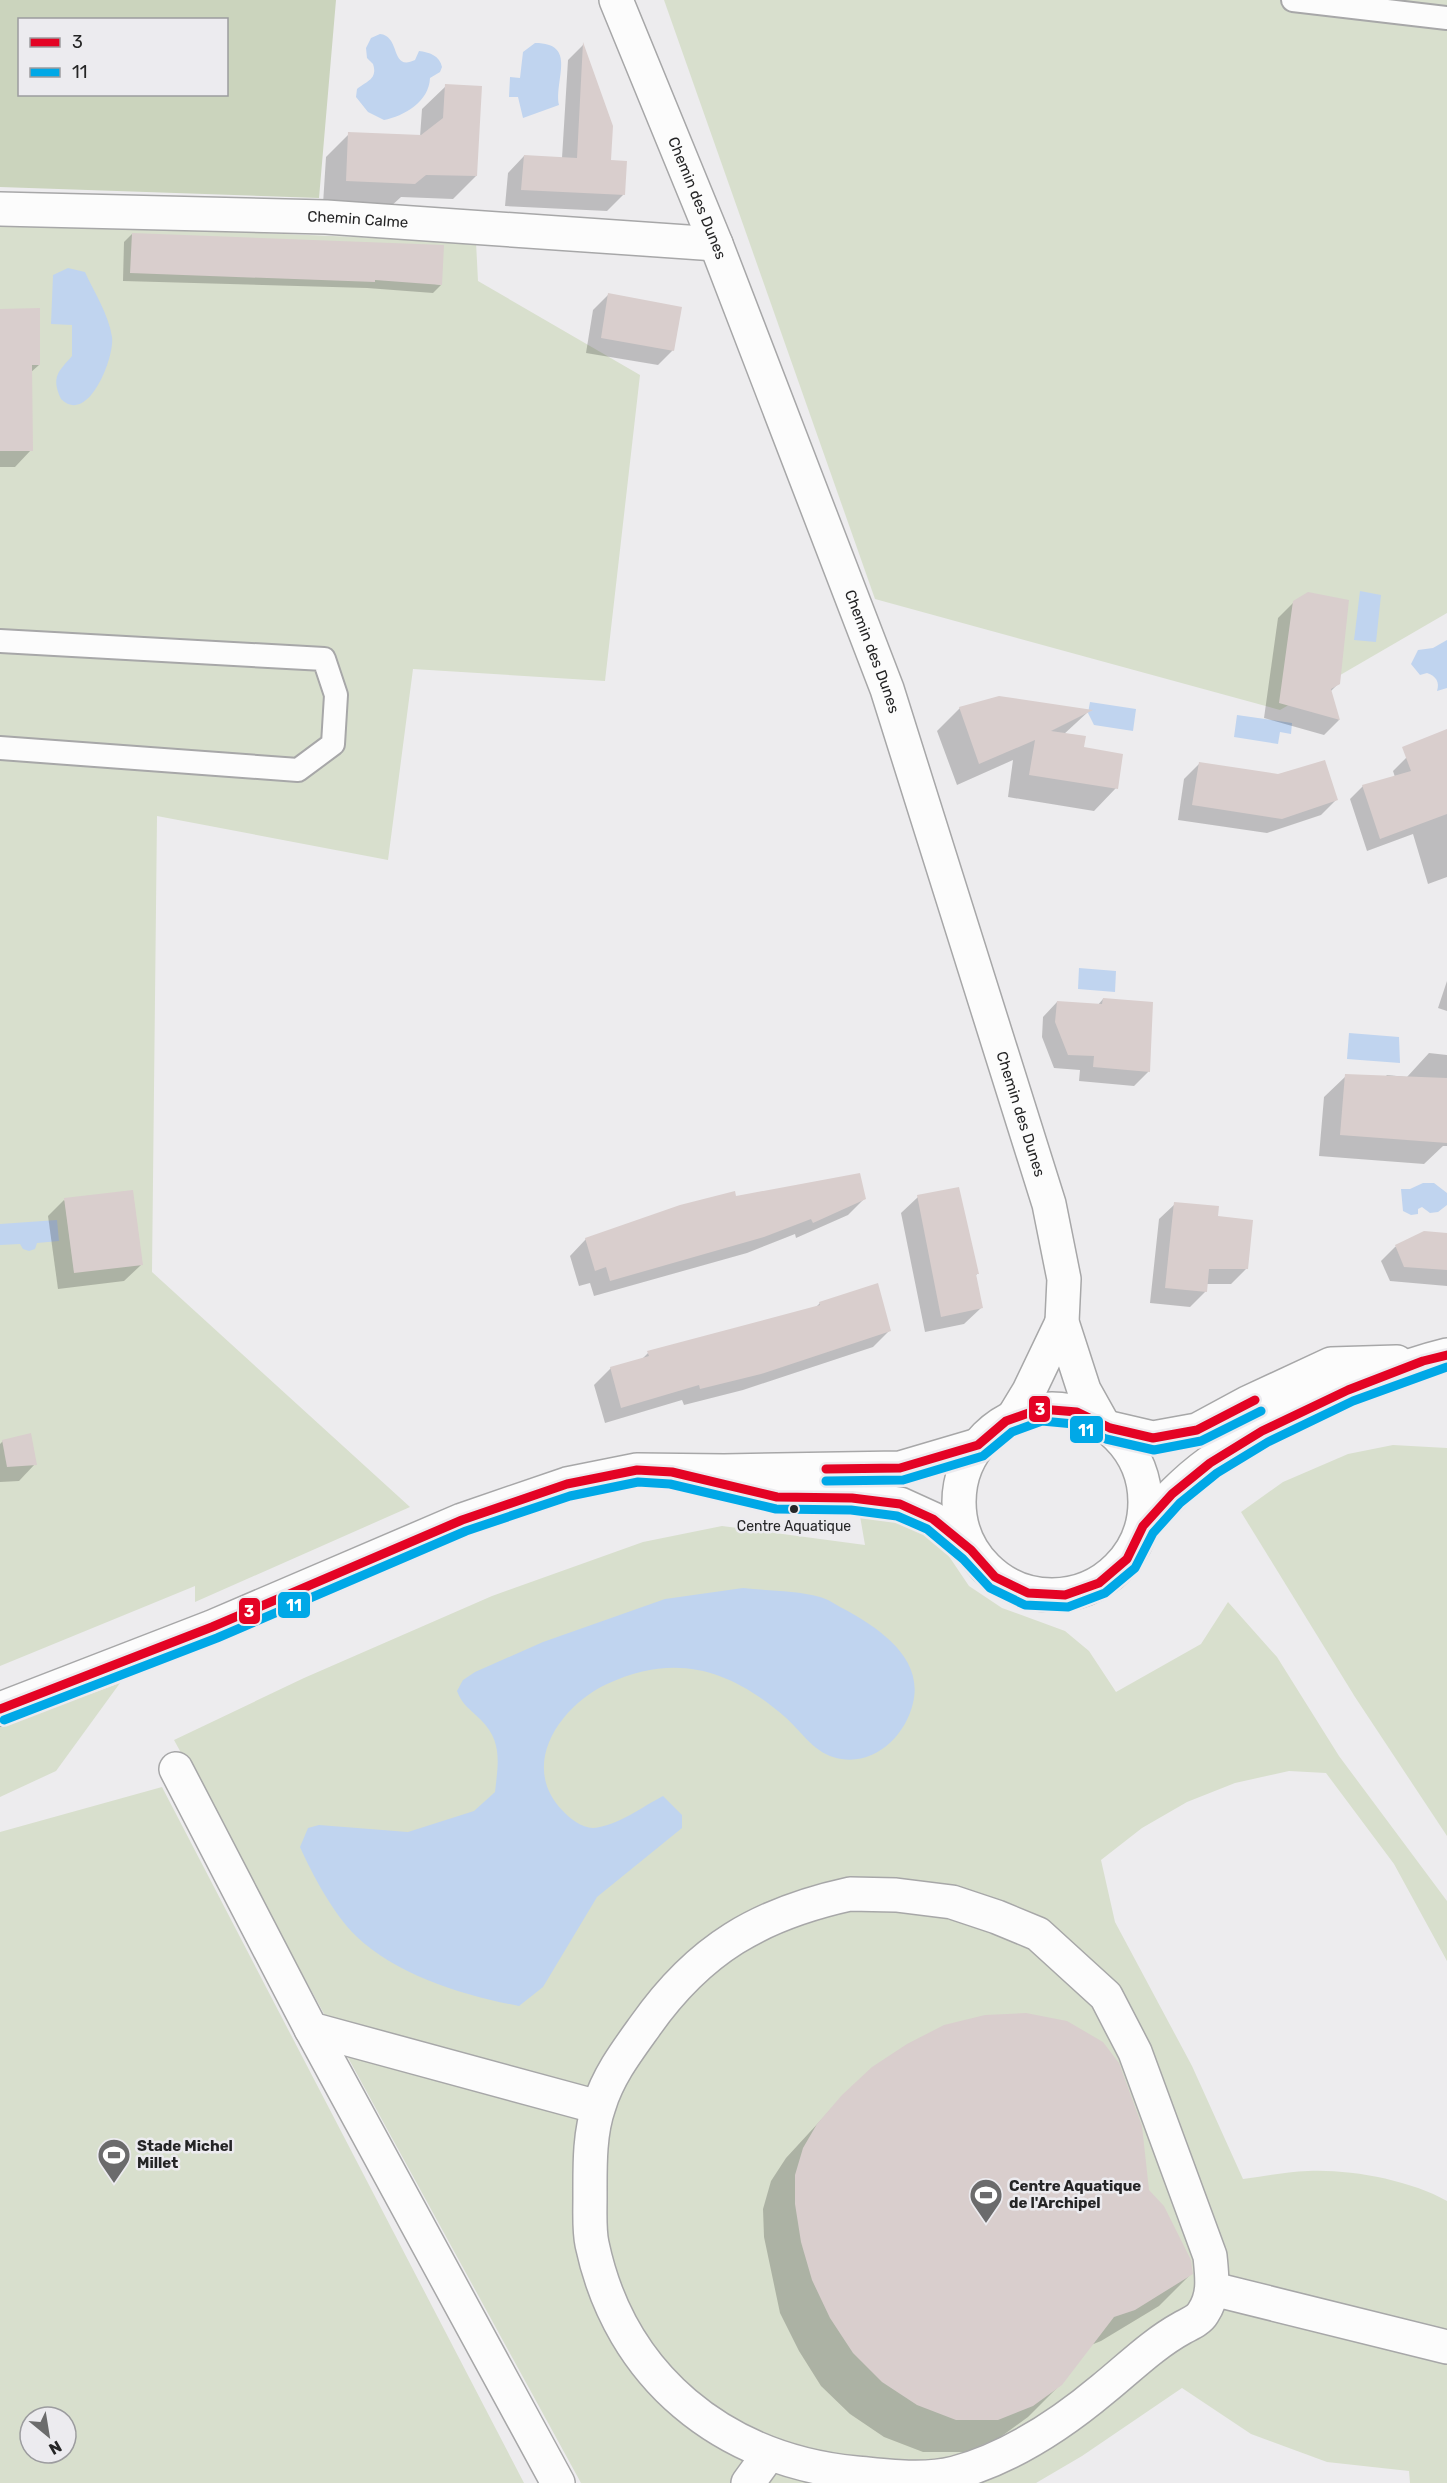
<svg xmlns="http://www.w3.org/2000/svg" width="1447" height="2483" viewBox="0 0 1447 2483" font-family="Rubik,sans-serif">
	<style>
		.green { fill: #d8dfcd; fill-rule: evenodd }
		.forest { fill: #cbd4bd; fill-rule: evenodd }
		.water { fill: #c0d4ef }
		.shadow { fill: #0003 }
		.building { fill: #d9cecd }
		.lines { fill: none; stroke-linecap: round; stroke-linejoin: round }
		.service-casing { stroke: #a7a7a8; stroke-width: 26 }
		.pedestrian-casing { stroke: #a7a7a8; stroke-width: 36 }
		.minor-casing { stroke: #a7a7a8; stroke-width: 36 }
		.tertiary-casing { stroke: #a7a7a8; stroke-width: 36 }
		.service { stroke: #fcfcfc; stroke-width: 22 }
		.pedestrian { stroke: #fcfcfc; stroke-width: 33 }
		.minor { stroke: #fcfcfc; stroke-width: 33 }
		.tertiary { stroke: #fcfcfc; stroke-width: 33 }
		.bus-1-casing { stroke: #ecebef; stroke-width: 14 }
		.bus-2-casing { stroke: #ecebef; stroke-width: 14 }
		.bus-1 { stroke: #e40324; stroke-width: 9 }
		.bus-2 { stroke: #00a8e7; stroke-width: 9 }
		.bus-dot { fill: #252526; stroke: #ecebef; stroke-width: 2 }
		.labels { text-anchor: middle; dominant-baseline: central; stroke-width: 5; stroke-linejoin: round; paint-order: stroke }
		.bus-label { font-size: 14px; fill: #252526; stroke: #ecebef }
		.street-label { font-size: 15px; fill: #252526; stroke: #ecebef }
		.poi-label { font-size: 15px; font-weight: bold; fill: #252526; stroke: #ecebef; text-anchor: start }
		.line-badge { stroke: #ecebef; stroke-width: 2 }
		.badge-label { font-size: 16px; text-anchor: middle; font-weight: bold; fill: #fff }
	</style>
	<rect width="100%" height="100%" fill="#edecee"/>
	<g class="green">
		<path d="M664,0H1447V613L1280,710L875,599Z"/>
		<path d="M0,222L476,242L478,281L640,375L605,681L413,669L388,860L157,816L152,1272L410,1507L195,1602V1586L0,1666Z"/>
		<path d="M1393,1445L1447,1448V1836L1355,1697L1241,1512L1283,1482L1348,1454Z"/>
		<path d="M860,1516L896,1518L942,1546L969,1586L1002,1608L1065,1631L1089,1651L1116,1692L1201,1644L1228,1602L1277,1657L1339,1756L1447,1901V1961L1394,1864L1326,1773L1289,1771L1235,1783L1187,1802L1142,1828L1101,1860L1115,1922L1192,2066L1243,2179C1264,2176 1286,2172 1308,2171C1350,2169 1410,2180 1447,2201V2483H1410L1409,2471L1327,2462L1251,2434L1182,2388L1082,2456L1036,2483H581L174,1740L304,1678L492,1596L643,1542L722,1526L865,1545Z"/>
		<path d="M120,1683L56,1771L0,1797V1727Z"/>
		<path d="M162,1787L524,2483H0V1832ZM30,2417H66V2453H30Z"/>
	</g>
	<path class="forest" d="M0,0H336L319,198L0,187ZM20,20H226V94H20Z"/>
	<g class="water">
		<path d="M380,34C401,36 390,72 415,60L419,51C429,52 440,56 442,67L440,72L430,78C429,102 404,116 384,120L368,112L356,97L357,89C367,81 378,79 373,64L367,58L366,48L371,38Z"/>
		<path d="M535,43C578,43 554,80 559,105L523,118L518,97H509L510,77L520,78L523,52Z"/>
		<path d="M68,268L85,272C94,292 109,315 112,337C115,357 88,426 61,399C51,377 58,372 72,356V325L51,324L53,275Z"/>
		<path d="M1360,591L1381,595L1376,642L1354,640Z"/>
		<path d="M1447,640V688L1437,691C1440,682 1436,676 1427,673L1420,675L1411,664L1418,650L1433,648Z"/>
		<path d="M1090,702L1136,709L1133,731L1094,725L1088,713Z"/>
		<path d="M1237,715L1292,723L1291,734L1280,732L1278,744L1234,737Z"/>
		<path d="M1079,968L1116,971L1115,992L1078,989Z"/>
		<path d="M1349,1033L1399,1037L1400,1063L1347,1059Z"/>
		<path d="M1423,1183H1434L1447,1193V1205L1438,1212L1430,1213L1422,1207L1418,1209V1214L1411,1215L1403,1211L1401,1189H1410Z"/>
		<path d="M57,1220L59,1241L37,1243L35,1249L29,1251L23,1249L20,1244L0,1245V1224Z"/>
		<path d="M743,1588C767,1591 796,1590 820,1597C828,1599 836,1605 844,1609C879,1628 924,1658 913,1703C905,1738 871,1769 833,1757C813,1751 800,1730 785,1717C730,1669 675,1652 607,1684C560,1706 519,1765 562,1810C569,1818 582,1828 593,1828C617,1826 642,1807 663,1796L682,1815V1828L597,1897L543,1987L519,2006C465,1996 396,1975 356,1936C334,1915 312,1874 300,1847L308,1828L319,1825L408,1832L474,1811L495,1792C498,1764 503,1742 481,1720C471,1710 462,1705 457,1691L463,1680L475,1672L543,1642L665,1599Z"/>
	</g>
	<g class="shadow">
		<path d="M583,45L610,161L623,195L607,211L505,206L508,173L524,156L562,158L568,60Z"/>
		<path d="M446,86L476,176L453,199L401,197L390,207L323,204L326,157L349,134L420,137L422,109Z"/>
		<path d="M132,234L441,285L433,293L367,288L123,281L124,242Z"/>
		<path d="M608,295L673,350L658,365L586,353L593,310Z"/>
		<path d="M0,310L39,365L30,373L31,450L15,467H0Z"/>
		<path d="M1294,602L1338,684L1330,692L1339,720L1324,735L1264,718L1278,618Z"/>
		<path d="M960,708L1089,711L1063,735L1082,749L1116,788L1094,811L1008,797L1013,760L957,785L937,731Z"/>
		<path d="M1447,744V877L1428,884L1413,834L1367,851L1350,799L1363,786L1395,777L1393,771L1406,758Z"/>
		<path d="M1199,764L1336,800L1321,815L1267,833L1178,820L1184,779Z"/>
		<path d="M1447,981V1011L1438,1008Z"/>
		<path d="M1103,999L1149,1071L1134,1086L1079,1081L1080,1070L1054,1068L1042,1037L1043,1017L1057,1002L1097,1006Z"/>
		<path d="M1429,1053L1447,1055V1146H1443L1424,1164L1319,1156L1324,1097L1346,1076L1383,1079L1387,1075L1407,1077Z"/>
		<path d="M918,1197L978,1273L975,1276L981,1308L964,1324L925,1332L901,1213Z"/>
		<path d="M735,1198H865L848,1215L796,1238L795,1234L747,1253L594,1296L590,1283L579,1286L570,1256L586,1239Z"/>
		<path d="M64,1200L141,1265L124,1281L58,1289L48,1216Z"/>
		<path d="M1175,1204L1217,1218L1247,1268L1231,1284H1206V1291L1190,1307L1150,1303L1159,1219Z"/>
		<path d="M1424,1233L1447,1234V1286L1390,1281L1381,1261L1395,1247Z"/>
		<path d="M820,1303L889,1331L873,1347L743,1390L684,1405L682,1400L605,1423L594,1385L611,1368L641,1360L648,1353L814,1309Z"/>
		<path d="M3,1441L35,1464L19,1481L0,1482V1444Z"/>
		<path d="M843,2096L1148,2191L1191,2274L1159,2306L1101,2341L1091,2345L1061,2384L1028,2417L999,2438L965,2452H923L884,2437L850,2414L821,2386L799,2351L780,2313L764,2237L763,2209L771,2181L786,2158Z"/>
	</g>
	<g class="building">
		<path d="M583,42L613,126L611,160L627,161L625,195L521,190L524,155L577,158Z"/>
		<path d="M445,84L482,86L477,176L426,175L415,184L346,181L348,132L421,135L443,118Z"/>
		<path d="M132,233L444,245L442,285L375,280V282L130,273Z"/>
		<path d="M608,293L682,307L674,351L601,338Z"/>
		<path d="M40,308V365H32L33,451H0V309Z"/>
		<path d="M1308,592L1349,600L1340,684L1331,689L1340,720L1279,703L1293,601Z"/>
		<path d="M999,696L1093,710L1051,731L1086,736L1084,747L1123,754L1118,789L1029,775L1035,740L979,764L959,707Z"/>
		<path d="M1447,729V814L1380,839L1362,785L1411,771L1402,747Z"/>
		<path d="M1325,760L1338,800L1282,819L1192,805L1199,762L1278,774Z"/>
		<path d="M1103,998L1153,1002L1150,1072L1093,1067L1094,1056L1068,1055L1055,1022L1057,1001L1102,1004Z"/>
		<path d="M1345,1074L1447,1078V1143L1340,1135Z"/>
		<path d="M860,1173L866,1199L813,1223L811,1219L764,1237L610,1281L606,1267L595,1271L585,1238L680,1205L735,1191L736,1196Z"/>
		<path d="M959,1187L979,1274H976L983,1308L941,1317L917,1195Z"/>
		<path d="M133,1190L143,1265L74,1273L64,1198Z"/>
		<path d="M1174,1202L1219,1206L1218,1216L1253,1220L1248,1269H1209L1207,1292L1165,1288Z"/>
		<path d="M1424,1231L1447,1233V1270L1404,1267L1395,1245Z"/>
		<path d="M878,1283L891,1331L761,1374L700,1389L699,1385L621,1408L610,1367L649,1356L647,1351L820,1305L819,1302Z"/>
		<path d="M31,1433L37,1465L7,1467L2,1440Z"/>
		<path d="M1026,2013L1067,2021L1103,2042L1119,2063L1142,2126L1149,2190L1164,2206L1191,2260L1193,2274L1135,2310L1114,2317L1062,2385L1033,2406L998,2420H956L917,2405L882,2382L853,2353L830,2318L812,2280L801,2242L795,2204V2175L803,2148L817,2124L842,2095L872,2067L907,2044L944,2025L985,2015Z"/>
	</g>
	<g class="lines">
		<defs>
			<g id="service">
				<path d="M1293,0L1447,18"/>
				<path d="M0,641L324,659L336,695L333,744L298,770L0,748"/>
			</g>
			<g id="pedestrian">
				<path d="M176,1769L311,2029L558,2483"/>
				<path d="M850,1894L896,1895L952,1902L997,1917L1038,1934L1106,1996L1135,2052L1210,2256C1212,2277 1215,2295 1203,2313C1199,2320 1189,2324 1182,2328C1153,2344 1129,2368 1103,2389C1060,2425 1010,2458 955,2473C923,2481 889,2476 856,2473C723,2460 620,2377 592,2244C589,2230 590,2213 590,2198C590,2168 589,2134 599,2106C608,2076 627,2051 645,2026C699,1949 759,1914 850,1894Z"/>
				<path d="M311,2029L598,2107"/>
				<path d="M1213,2289L1447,2347"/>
				<path d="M748,2483L769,2454"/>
			</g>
			<g id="minor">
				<path id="s1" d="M616,0L716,244L887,689L1049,1204L1064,1279L1062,1322L1084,1390L1103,1424"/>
				<path id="s2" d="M0,209L326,217L716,244"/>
				<path d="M1012,1419L1029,1391L1062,1322"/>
			</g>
			<g id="tertiary">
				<circle cx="1052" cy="1502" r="93"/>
				<path d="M1110,1428L1153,1438L1197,1430L1247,1403L1331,1364L1397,1362"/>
				<path d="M722,1483L777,1497L852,1498L900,1504L933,1519L971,1550"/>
				<path d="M1143,1526C1164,1503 1184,1481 1209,1463C1239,1442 1273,1426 1306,1410C1352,1388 1398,1367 1447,1355"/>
				<path d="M0,1709L212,1627L462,1520L567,1484L637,1470L724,1471L900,1468L978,1445"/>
			</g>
		</defs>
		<use href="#service" class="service-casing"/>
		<use href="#pedestrian" class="pedestrian-casing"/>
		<use href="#minor" class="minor-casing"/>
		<use href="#tertiary" class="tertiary-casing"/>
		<use href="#service" class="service"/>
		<use href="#pedestrian" class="pedestrian"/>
		<use href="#minor" class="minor"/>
		<use href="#tertiary" class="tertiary"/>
		<defs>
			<g id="bus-1">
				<path d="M826,1469L900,1468L978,1445L1006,1421L1040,1409L1077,1412L1110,1428L1153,1438L1197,1430L1255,1400"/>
				<path d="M0,1709L212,1627L462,1520L567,1484L637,1470L672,1472L777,1497L852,1498L900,1504L933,1519L971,1550L995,1577L1028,1593L1065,1595L1099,1583L1127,1559L1143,1526L1172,1494L1210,1463L1262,1431L1348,1390L1423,1361L1447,1355"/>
			</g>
			<g id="bus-2">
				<path d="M826,1481L903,1480L983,1456L1012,1432L1042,1421L1074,1424L1106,1439L1154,1450L1201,1441L1261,1411"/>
				<path d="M4,1720L217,1638L466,1531L570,1496L638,1482L670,1484L776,1509L851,1510L897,1516L927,1529L963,1559L990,1588L1025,1605L1068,1607L1105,1593L1135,1568L1153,1533L1180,1503L1217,1473L1268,1442L1353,1401L1447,1367"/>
			</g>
		</defs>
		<use href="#bus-1" class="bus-1-casing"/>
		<use href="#bus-2" class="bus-2-casing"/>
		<use href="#bus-1" class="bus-1"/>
		<use href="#bus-2" class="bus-2"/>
	</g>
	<defs>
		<symbol id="stadium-pin" viewBox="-11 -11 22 30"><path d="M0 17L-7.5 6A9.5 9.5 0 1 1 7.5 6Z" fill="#6b6b6c" stroke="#ecebef"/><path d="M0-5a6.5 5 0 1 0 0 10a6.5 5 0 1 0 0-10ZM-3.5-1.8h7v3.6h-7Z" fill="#fff"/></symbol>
	</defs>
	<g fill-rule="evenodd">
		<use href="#stadium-pin" x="95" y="2136" width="38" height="52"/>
		<use href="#stadium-pin" x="967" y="2176" width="38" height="52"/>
	</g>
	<circle class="bus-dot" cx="794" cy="1509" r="5"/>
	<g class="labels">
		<g class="bus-label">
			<text x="794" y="1526">Centre Aquatique</text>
		</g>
		<g class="street-label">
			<text stroke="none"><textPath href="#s1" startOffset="214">Chemin des Dunes</textPath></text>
			<text stroke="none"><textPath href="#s2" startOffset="358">Chemin Calme</textPath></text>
			<text stroke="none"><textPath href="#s1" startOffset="700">Chemin des Dunes</textPath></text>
			<text stroke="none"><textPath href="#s1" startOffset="1186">Chemin des Dunes</textPath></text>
		</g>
		<g class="poi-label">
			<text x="137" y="2146">Stade Michel<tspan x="137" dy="17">Millet</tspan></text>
			<text x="1009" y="2186">Centre Aquatique<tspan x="1009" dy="17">de l'Archipel</tspan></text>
		</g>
	</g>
	<g class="line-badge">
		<rect x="1028" y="1395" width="23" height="28" rx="6" fill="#e40324"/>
		<rect x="1069" y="1415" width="35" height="29" rx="6" fill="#00a8e7"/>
		<rect x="277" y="1591" width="34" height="28" rx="6" fill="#00a8e7"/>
		<rect x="238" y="1597" width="23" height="28" rx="6" fill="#e40324"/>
	</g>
	<g class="badge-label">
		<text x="1040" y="1415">3</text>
		<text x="1086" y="1436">11</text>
		<text x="294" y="1611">11</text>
		<text x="249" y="1617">3</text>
	</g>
	<rect x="18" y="18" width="210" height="78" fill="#ecebef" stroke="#9c9c9f" stroke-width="1.5"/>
	<rect x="30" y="38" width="30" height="9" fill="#e40324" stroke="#9c9c9f" stroke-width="1.5"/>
	<text x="72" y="48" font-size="18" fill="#252526">3</text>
	<rect x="30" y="68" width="30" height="9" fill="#00a8e7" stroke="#9c9c9f" stroke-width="1.5"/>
	<text x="72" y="78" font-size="18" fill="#252526">11</text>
	<g transform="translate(48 2435) rotate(150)"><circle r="28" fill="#ecebef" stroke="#9c9c9f" stroke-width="1.5"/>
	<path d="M0-4.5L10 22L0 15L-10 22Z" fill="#6b6b6c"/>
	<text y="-9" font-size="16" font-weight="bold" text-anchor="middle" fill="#252526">N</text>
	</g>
</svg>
